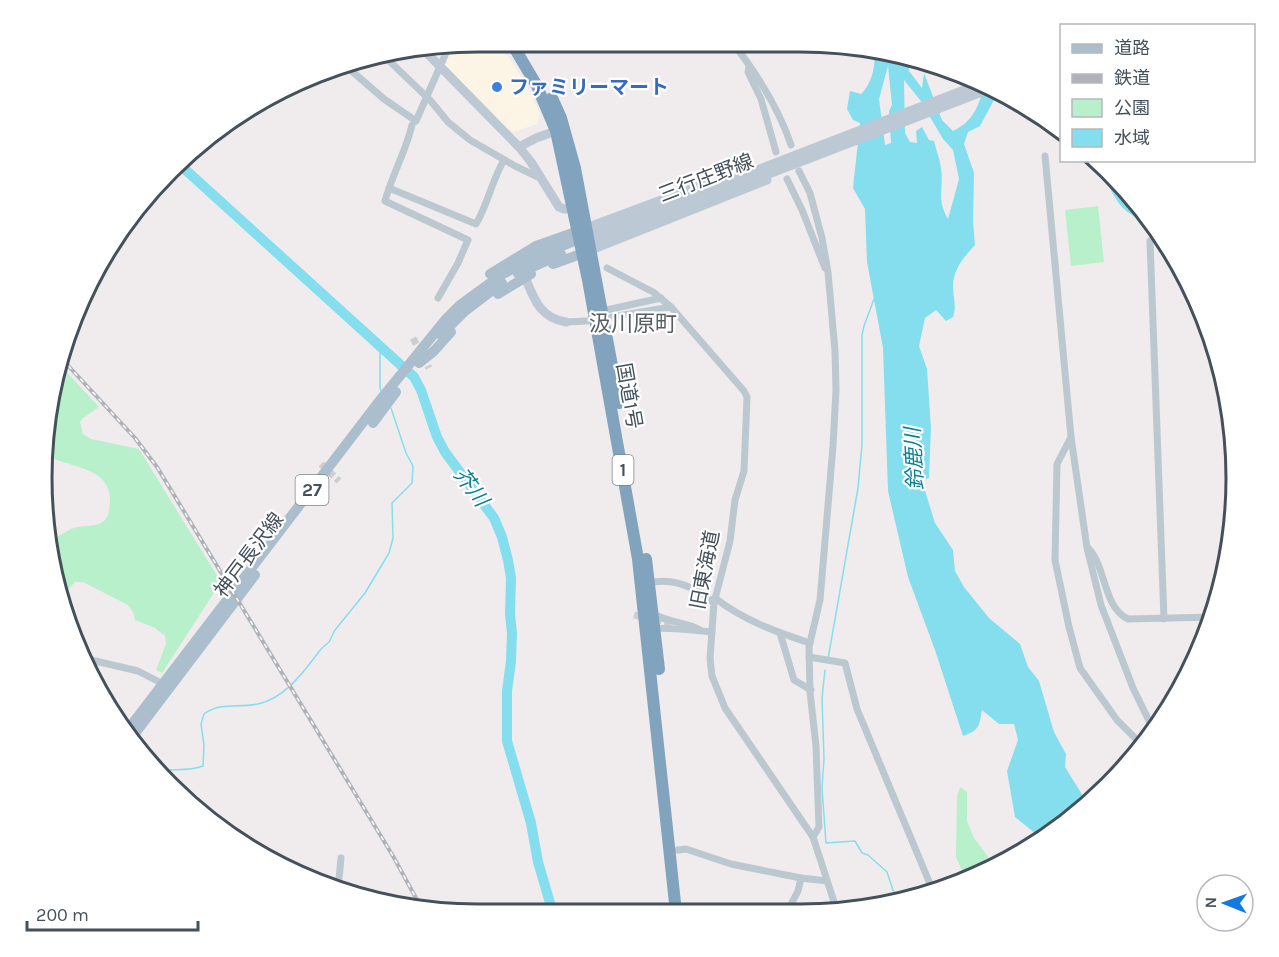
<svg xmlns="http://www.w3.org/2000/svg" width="1279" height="957" viewBox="0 0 1279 957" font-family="Karla,'Noto Sans JP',sans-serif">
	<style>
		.commercial { fill: #fcf4e4 }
		.green { fill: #b8f0cb }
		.water { fill: #84deee; fill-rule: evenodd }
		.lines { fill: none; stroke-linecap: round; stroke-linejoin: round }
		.stream { stroke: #84deee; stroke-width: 1.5 }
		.river { stroke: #84deee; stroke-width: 10 }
		.street-tunnel { stroke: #cecdd0; stroke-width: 7; stroke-dasharray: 7 3.5; stroke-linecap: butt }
		.street { stroke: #bcc8d0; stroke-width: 7 }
		.secondary { stroke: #bcc9d5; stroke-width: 9 }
		.primary { stroke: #abbecd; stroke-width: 10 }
		.highway { stroke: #82a3be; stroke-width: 12 }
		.rail-casing { stroke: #afb2b8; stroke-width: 4 }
		.rail { stroke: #fff; stroke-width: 1.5; stroke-dasharray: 4.5; stroke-linecap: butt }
		.shop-dot { fill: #3f7fe0; stroke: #fff; stroke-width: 2 }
		.labels { text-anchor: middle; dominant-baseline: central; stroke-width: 4.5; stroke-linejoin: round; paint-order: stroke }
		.shield { fill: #fff; stroke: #7c858c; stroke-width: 1.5 }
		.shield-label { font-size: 18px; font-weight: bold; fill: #44515b }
		.shop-label { font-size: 20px; font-weight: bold; fill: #366cbe; stroke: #fff; text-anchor: start }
		.street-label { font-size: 20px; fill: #44515b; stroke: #fff }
		.water-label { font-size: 21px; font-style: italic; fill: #097f93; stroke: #fff }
		.quarter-label { font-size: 22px; fill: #595e62; stroke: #fff }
		.rim { fill: none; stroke: #44515b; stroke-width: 3 }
	</style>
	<rect width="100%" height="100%" fill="#f0eced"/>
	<path class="commercial" d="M478,42H498L514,65L530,92L540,114L537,124L513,132L511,131L444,64L451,46Z"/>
	<g class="green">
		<path d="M1098,206L1104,262L1071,266L1065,210Z"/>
		<path d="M60,365L99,407L83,418L80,422L83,434L91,439L139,449L221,582L162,673L156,670L166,644L165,636L155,628L135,620L133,612L128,605L83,582H75L61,597L50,541C59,537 69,528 78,527C87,525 99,527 105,520C109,516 109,508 110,503C112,466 71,469 46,455L50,394Z"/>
		<path d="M960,787L967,792V821L974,838L995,866L967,882L956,857L957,796Z"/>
	</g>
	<path class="water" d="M874,50L910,56L909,71L922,88L924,73L942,120L953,131C972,122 979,107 983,88L995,94V98L980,126L968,132L964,144L974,173L973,222L975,245C964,257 953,269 953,287C953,298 957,306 953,317L946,321L936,310L925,318L919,346L927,369L931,428L929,478L922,481L935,523L953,550L955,571L964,587L989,618L1020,644L1028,667L1039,681L1054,732L1066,754L1065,767L1088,804L1066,825L1042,839L1015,817L1007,771L1018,740L1014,724H999L982,710C979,726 980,730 963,736L935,650L908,577L888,491L883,348L867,262L865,209L853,188L860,123L853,120L847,109L850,91L861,94C872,83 876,66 874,50ZM888,66L892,105L889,111L891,143L885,145L879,99ZM904,80L920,100L943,139L953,150L959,179L948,219C936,198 944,190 941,168C940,159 936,150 934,141L929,140L922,127L916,131L917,143L910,142L905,133Z"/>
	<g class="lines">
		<g class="stream">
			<path d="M381,391L380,387V352L383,348"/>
			<path d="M828,659L858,488L862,445V335L864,326L874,299"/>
			<path d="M825,670L822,698L824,759L822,788L826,843L855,841L862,853L868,855L887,872L895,896L904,899"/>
			<path d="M157,771C172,768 188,772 203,766L204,745L201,724L204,714C220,702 239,708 258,704C286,698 305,670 321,649L329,642L335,630L365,593L389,553L393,538L392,503L412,483L413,466L406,453L391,408"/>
		</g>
		<g class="river">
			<path d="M178,163L414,377L421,390L437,437L445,452L494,518L502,537L508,560L511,578L510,614L512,633L511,661L507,691V741L531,823L538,862L553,913"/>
			<path d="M1112,181C1121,200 1128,211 1149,217"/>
		</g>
		<g class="street-tunnel">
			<path d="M413,338L429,368"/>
			<path d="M321,464L339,481"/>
			<path d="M634,615L673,624"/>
		</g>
		<g class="street">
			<path d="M733,43C756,73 779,108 791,145"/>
			<path d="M383,55L430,100L448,122L470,140L515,166L540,178"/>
			<path d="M749,66L748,72L761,99L776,152"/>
			<path d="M325,74L335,73L347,67L384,99L416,121L449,46"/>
			<path d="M412,125C406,151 392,175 385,201L468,240L458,263L438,298"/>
			<path d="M1045,156L1071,437L1087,548L1101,605L1133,688L1154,731"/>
			<path d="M799,171L810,193L822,238L828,272L835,351L836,390L833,446L820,600L809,647L810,692L816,746L819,827L813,837"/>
			<path d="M787,179L802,210L825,268"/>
			<path d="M389,188L476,224C488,204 492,180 504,160"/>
			<path d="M1150,241L1164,619"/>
			<path d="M607,268L653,292L671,307L744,391L747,397L744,471L735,500L730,541L714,603L710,658L712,676L725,708L813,837L837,911"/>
			<path d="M602,311L661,298"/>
			<path d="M612,317L671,307"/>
			<path d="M566,322L587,321"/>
			<path d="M1071,437L1057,464L1055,560L1069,627L1080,668L1117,720L1143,746"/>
			<path d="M1089,549C1106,567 1103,607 1128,619L1214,617"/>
			<path d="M649,583C672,577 698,588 714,603"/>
			<path d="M715,598C743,620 776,632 810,643"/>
			<path d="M654,614C668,623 685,621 700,630"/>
			<path d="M656,629C661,627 703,631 712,632"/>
			<path d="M780,633L794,680L811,690"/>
			<path d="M809,657L845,663L857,709L933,891"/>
			<path d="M87,659L138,671L165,685"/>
			<path d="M678,850L686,849L731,864L801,878L827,881"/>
			<path d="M338,889L341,858"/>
			<path d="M833,904L841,906L844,911"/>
			<path d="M787,912L798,891L801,878"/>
		</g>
		<g class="secondary">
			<path d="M423,49L519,147L531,162L559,207L564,209H574"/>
			<path d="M519,147L536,138L556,131"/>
			<path d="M586,228L707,183"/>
			<path d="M584,237L977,85"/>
			<path d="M585,245L987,90"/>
			<path d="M591,250L767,180"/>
			<path d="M525,277C534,299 540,318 566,322"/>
		</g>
		<g class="primary">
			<path d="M553,264L589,251"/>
			<path d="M490,274L536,246L584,229"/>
			<path d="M518,274L561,254"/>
			<path d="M498,294L531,274"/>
			<path d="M441,335L465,311L502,283"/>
			<path d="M419,363L434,351L451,332"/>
			<path d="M373,423L396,392"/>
			<path d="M126,732L377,404L446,319L460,305L501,275L539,255L582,238"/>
			<path d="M130,740L255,575"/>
		</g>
		<g class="highway">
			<path d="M511,42L537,86L556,131L588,280L638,559L676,912"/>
			<path d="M552,98L561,118L575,168L619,403"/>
			<path d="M646,559L659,669"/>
		</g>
		<defs>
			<path id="rail" d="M62,359L135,438L157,467L393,856L422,909"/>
		</defs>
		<use href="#rail" class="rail-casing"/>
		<use href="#rail" class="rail"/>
	</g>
	<circle class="shop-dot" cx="497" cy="87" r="6"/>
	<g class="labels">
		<g class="shield">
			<rect x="612.5" y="455" width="21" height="30" rx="4.5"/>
			<rect x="295.5" y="475" width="33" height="30" rx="4.5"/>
		</g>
		<g class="shield-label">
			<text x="623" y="470">1</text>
			<text x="312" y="490">27</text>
		</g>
		<g class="shop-label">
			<text x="509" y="87">ファミリーマート</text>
		</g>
		<g class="street-label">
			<text transform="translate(706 178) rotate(-21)">三行庄野線</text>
			<text transform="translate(629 396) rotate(80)">国道1号</text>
			<text transform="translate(249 555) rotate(-53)">神戸長沢線</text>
			<text transform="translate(705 570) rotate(-79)">旧東海道</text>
		</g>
		<g class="water-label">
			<text transform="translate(914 459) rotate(-93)">鈴鹿川</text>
			<text transform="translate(471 487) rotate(53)">芥川</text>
		</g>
		<g class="quarter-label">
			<text x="633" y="324">汲川原町</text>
		</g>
	</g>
	<path d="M0 0H1279V957H0ZM478 52H800A426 426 0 0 1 1226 478V478A426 426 0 0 1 800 904H478A426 426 0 0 1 52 478V478A426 426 0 0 1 478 52Z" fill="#fff" fill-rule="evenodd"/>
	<path class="rim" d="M478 52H800A426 426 0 0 1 1226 478V478A426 426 0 0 1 800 904H478A426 426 0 0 1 52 478V478A426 426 0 0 1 478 52Z"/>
	<rect x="1060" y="24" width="195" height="138" fill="#ffffff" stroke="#b4b9bd" stroke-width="1.5"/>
	<rect x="1072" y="44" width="30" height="9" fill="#abbecd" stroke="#b4b9bd" stroke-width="1.5"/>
	<text x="1114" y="54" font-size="18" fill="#44515b">道路</text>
	<rect x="1072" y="74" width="30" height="9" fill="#afb2b8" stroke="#b4b9bd" stroke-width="1.5"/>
	<text x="1114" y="84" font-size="18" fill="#44515b">鉄道</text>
	<rect x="1072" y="99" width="30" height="18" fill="#b8f0cb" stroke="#b4b9bd" stroke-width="1.5"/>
	<text x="1114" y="114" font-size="18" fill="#44515b">公園</text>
	<rect x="1072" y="129" width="30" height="18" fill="#84deee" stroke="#b4b9bd" stroke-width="1.5"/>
	<text x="1114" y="144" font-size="18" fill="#44515b">水域</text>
	<g transform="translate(1225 903) rotate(271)"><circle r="28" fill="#ffffff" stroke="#b4b9bd" stroke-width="1.5"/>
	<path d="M0-4.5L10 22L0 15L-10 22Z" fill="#137ae3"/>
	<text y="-9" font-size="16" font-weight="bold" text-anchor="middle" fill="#44515b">N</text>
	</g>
	<path d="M27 921v9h171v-9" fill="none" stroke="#44515b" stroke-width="3"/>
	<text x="36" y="921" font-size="18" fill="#44515b" stroke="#ffffff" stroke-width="4.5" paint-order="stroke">200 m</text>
</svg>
